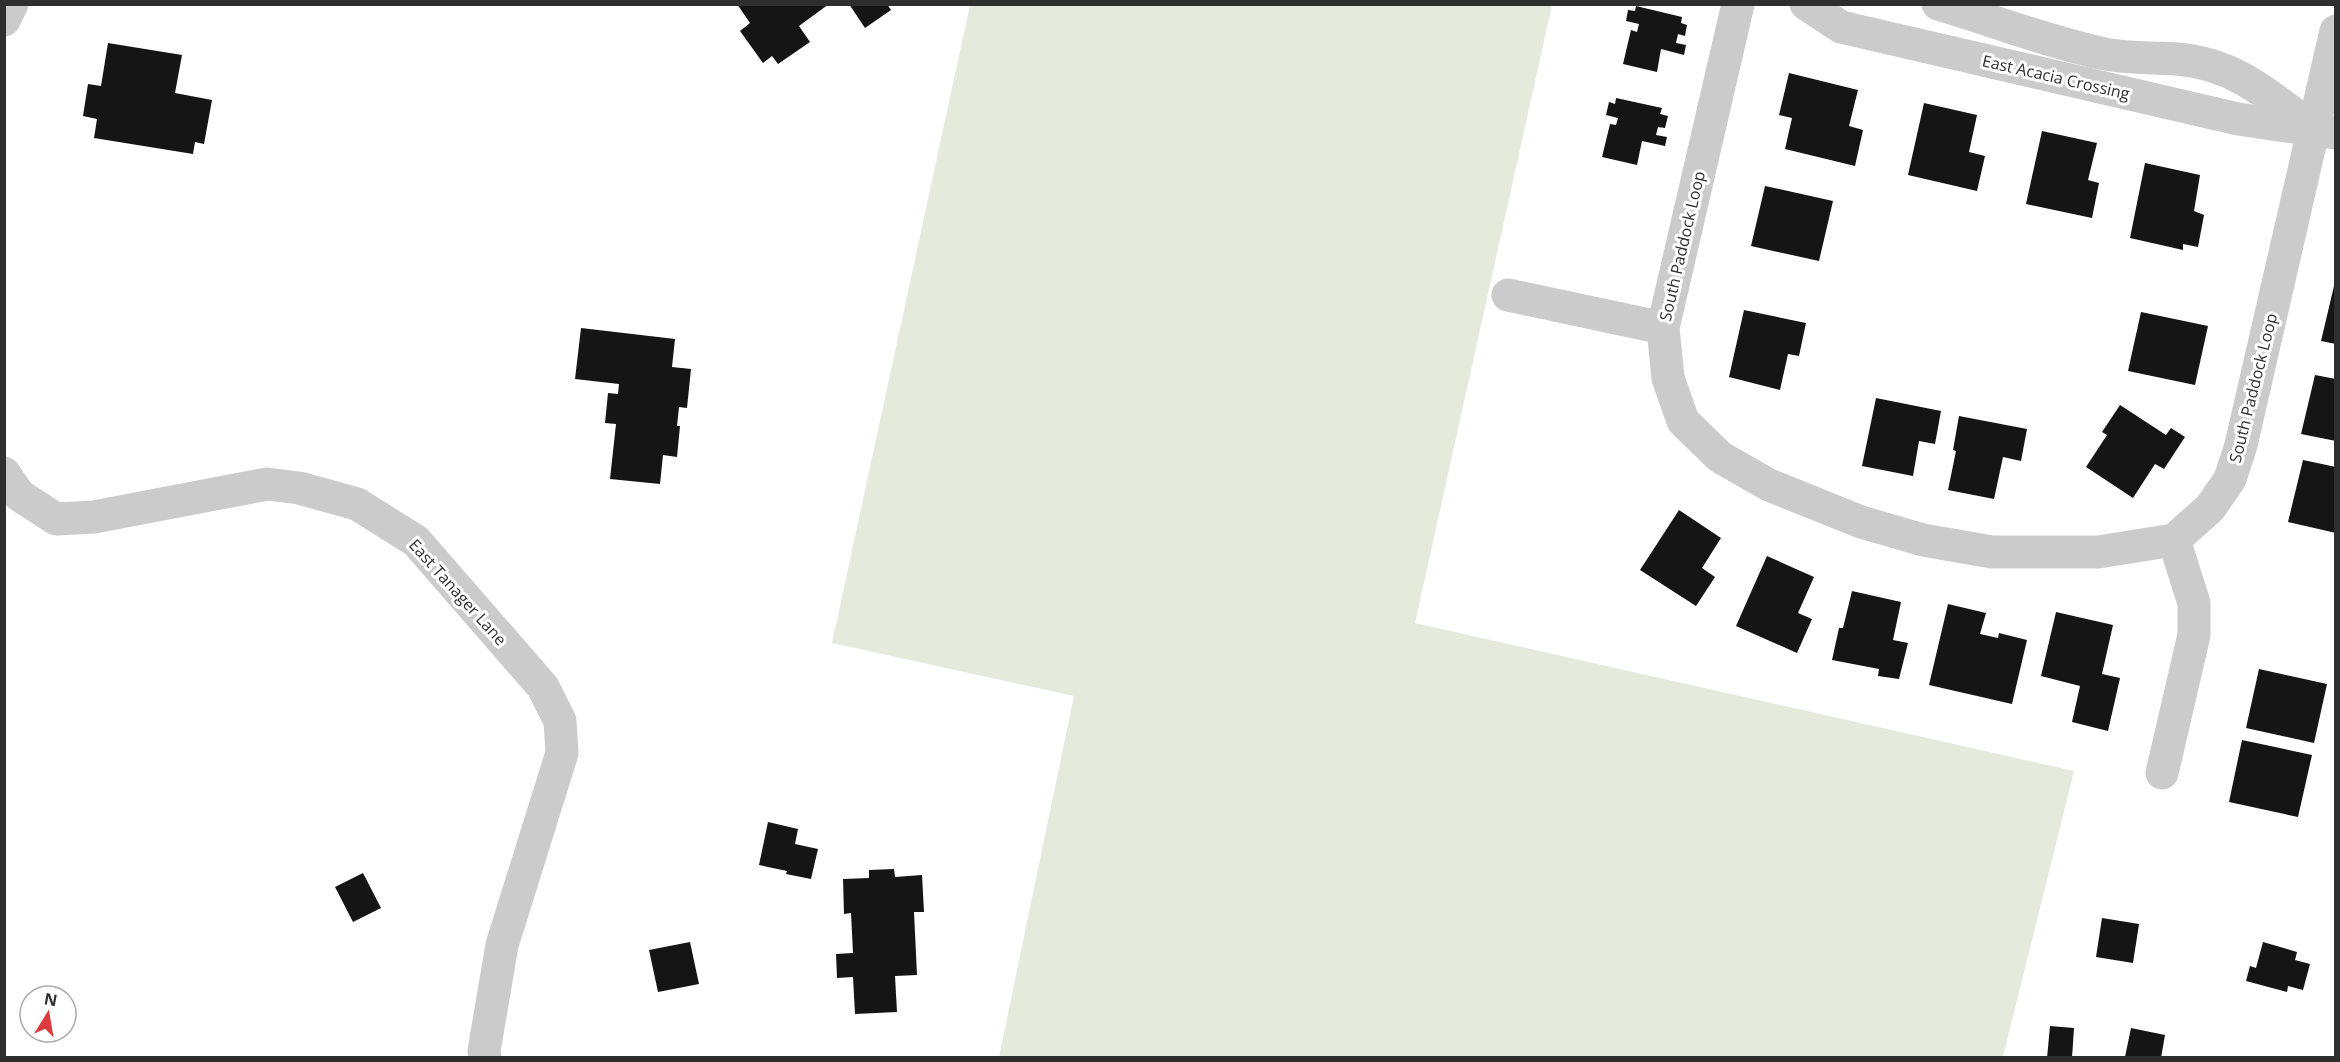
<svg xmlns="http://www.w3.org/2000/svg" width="2340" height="1062" viewBox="0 0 2340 1062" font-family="'Open Sans',sans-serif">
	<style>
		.green { fill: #e4ebdd }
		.building { fill: #151515 }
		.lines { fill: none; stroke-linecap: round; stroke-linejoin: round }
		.minor { stroke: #cbcbcb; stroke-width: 33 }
		.labels { text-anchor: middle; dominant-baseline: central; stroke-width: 6; stroke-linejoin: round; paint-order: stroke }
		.street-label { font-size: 16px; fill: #2e2e2e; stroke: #fff }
	</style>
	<rect width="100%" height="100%" fill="#fff"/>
	<path class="green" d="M970,5H1552L1415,623L2074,771L2003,1057H999L1074,696L832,643Z"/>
	<g class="building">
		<path d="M737,4H829L799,26L810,42L778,64L772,56L763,63L740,31L750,23Z"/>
		<path d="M849,4H887L891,10L865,28Z"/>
		<path d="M1636,6L1682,17L1681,23L1687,25L1685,36L1678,34L1676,43L1686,45L1684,55L1661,49L1657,72L1623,64L1631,30L1637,32L1639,24L1626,21L1628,10L1635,11Z"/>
		<path d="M108,43L182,55L175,93L212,100L204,144L195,142L193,154L94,138L97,119L83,116L88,84L101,86Z"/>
		<path d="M1789,73L1858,90L1849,126L1863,130L1855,166L1785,149L1792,118L1779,115Z"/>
		<path d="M1616,98L1662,108L1660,114L1668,116L1665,128L1658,127L1656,135L1667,137L1665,146L1642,141L1637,165L1602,157L1610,124L1616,125L1618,118L1606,115L1609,102L1615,104Z"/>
		<path d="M1924,103L1977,115L1969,152L1985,156L1977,191L1908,175Z"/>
		<path d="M2042,131L2097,143L2088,180L2099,183L2092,218L2026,204Z"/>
		<path d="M2145,163L2200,175L2194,211L2204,215L2198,247L2183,244V250L2130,238Z"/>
		<path d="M1765,186L1833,201L1819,261L1751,246Z"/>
		<path d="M2334,286L2336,287V344L2321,341Z"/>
		<path d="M1744,310L1806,323L1799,356L1788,354L1780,390L1729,377Z"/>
		<path d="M2141,312L2208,326L2195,385L2128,371Z"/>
		<path d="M581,328L675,339L672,367L691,369L687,408L679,407L677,426H680L677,457L663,455L660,484L610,479L616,424L605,423L608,393L618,394L619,384L575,379Z"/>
		<path d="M2315,375L2336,379V441L2301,434Z"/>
		<path d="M1876,398L1941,411L1935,444L1919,441L1913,476L1862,466Z"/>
		<path d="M2120,405L2166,435L2171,428L2185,437L2164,469L2155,464L2133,498L2086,467L2107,435L2102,432Z"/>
		<path d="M1959,416L2027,429L2021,461L2003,457L1994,499L1948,490L1956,451L1953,450Z"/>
		<path d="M2303,460L2336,467V533L2288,522Z"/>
		<path d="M1679,510L1721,538L1702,568L1715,577L1696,606L1640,570Z"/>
		<path d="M1767,556L1814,577L1798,613L1812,619L1797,653L1736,626Z"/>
		<path d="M1852,591L1901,602L1893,640L1908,643L1899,679L1878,676L1879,669L1832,660L1839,628H1843Z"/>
		<path d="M1948,604L1986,613L1980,634L1998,638L1999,633L2027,640L2012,704L1929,685Z"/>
		<path d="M2056,612L2113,625L2102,674L2120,678L2108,731L2072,722L2080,686L2041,676Z"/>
		<path d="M2259,669L2327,684L2314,743L2246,728Z"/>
		<path d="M2242,740L2312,755L2298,817L2229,802Z"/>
		<path d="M768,822L798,829L795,844L818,849L811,879L786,874L787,871L759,865Z"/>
		<path d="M894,869L895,877L922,875L924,912H914L917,975L895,976L897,1012L855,1014L853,977L837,978L836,954L853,953L851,913L844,914L843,879L869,878V870Z"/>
		<path d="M363,873L381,908L353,922L335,887Z"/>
		<path d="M2102,918L2139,924L2133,963L2096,957Z"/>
		<path d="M690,942L699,984L658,992L649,950Z"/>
		<path d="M2263,942L2297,952L2295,960L2310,964L2303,990L2288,986L2287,992L2246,981L2250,966L2256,968Z"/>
		<path d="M2050,1026L2074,1028L2072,1058H2047Z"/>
		<path d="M2131,1028L2165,1035L2161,1058L2125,1057Z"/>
	</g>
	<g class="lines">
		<g class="minor">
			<path d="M1738,4L1663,328L1668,378L1683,421L1720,457L1769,485L1861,522L1923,540L1992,552H2098L2174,540L2210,508L2230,479L2241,445L2336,31"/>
			<path d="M1806,4L1841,27L2238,119L2335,133"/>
			<path d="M1938,4C1992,20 2045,41 2100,53C2125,59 2151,57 2177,59C2233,63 2269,95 2312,128"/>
			<path d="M4,20L12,4"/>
			<path d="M1508,295L1663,328"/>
			<path d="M4,473L19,495L56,519L94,517L267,484L299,488L357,504L416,541L543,687L560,721L562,753L502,945L484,1051L485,1058"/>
			<path d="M2162,773L2194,635V603L2174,540"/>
		</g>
	</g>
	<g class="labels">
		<g class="street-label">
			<text transform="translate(2056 77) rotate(13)">East Acacia Crossing</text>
			<text transform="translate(1682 246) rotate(-77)">South Paddock Loop</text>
			<text transform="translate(2253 388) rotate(-76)">South Paddock Loop</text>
			<text transform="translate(458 592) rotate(48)">East Tanager Lane</text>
		</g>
	</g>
	<rect width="2340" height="1062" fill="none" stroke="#2e2e2e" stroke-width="12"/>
	<g transform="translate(48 1014) rotate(11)"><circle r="28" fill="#ffffff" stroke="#ababab" stroke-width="1.5"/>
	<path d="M0-4.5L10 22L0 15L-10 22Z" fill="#db3b3f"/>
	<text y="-9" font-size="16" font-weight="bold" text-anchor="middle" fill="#2e2e2e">N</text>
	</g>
</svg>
